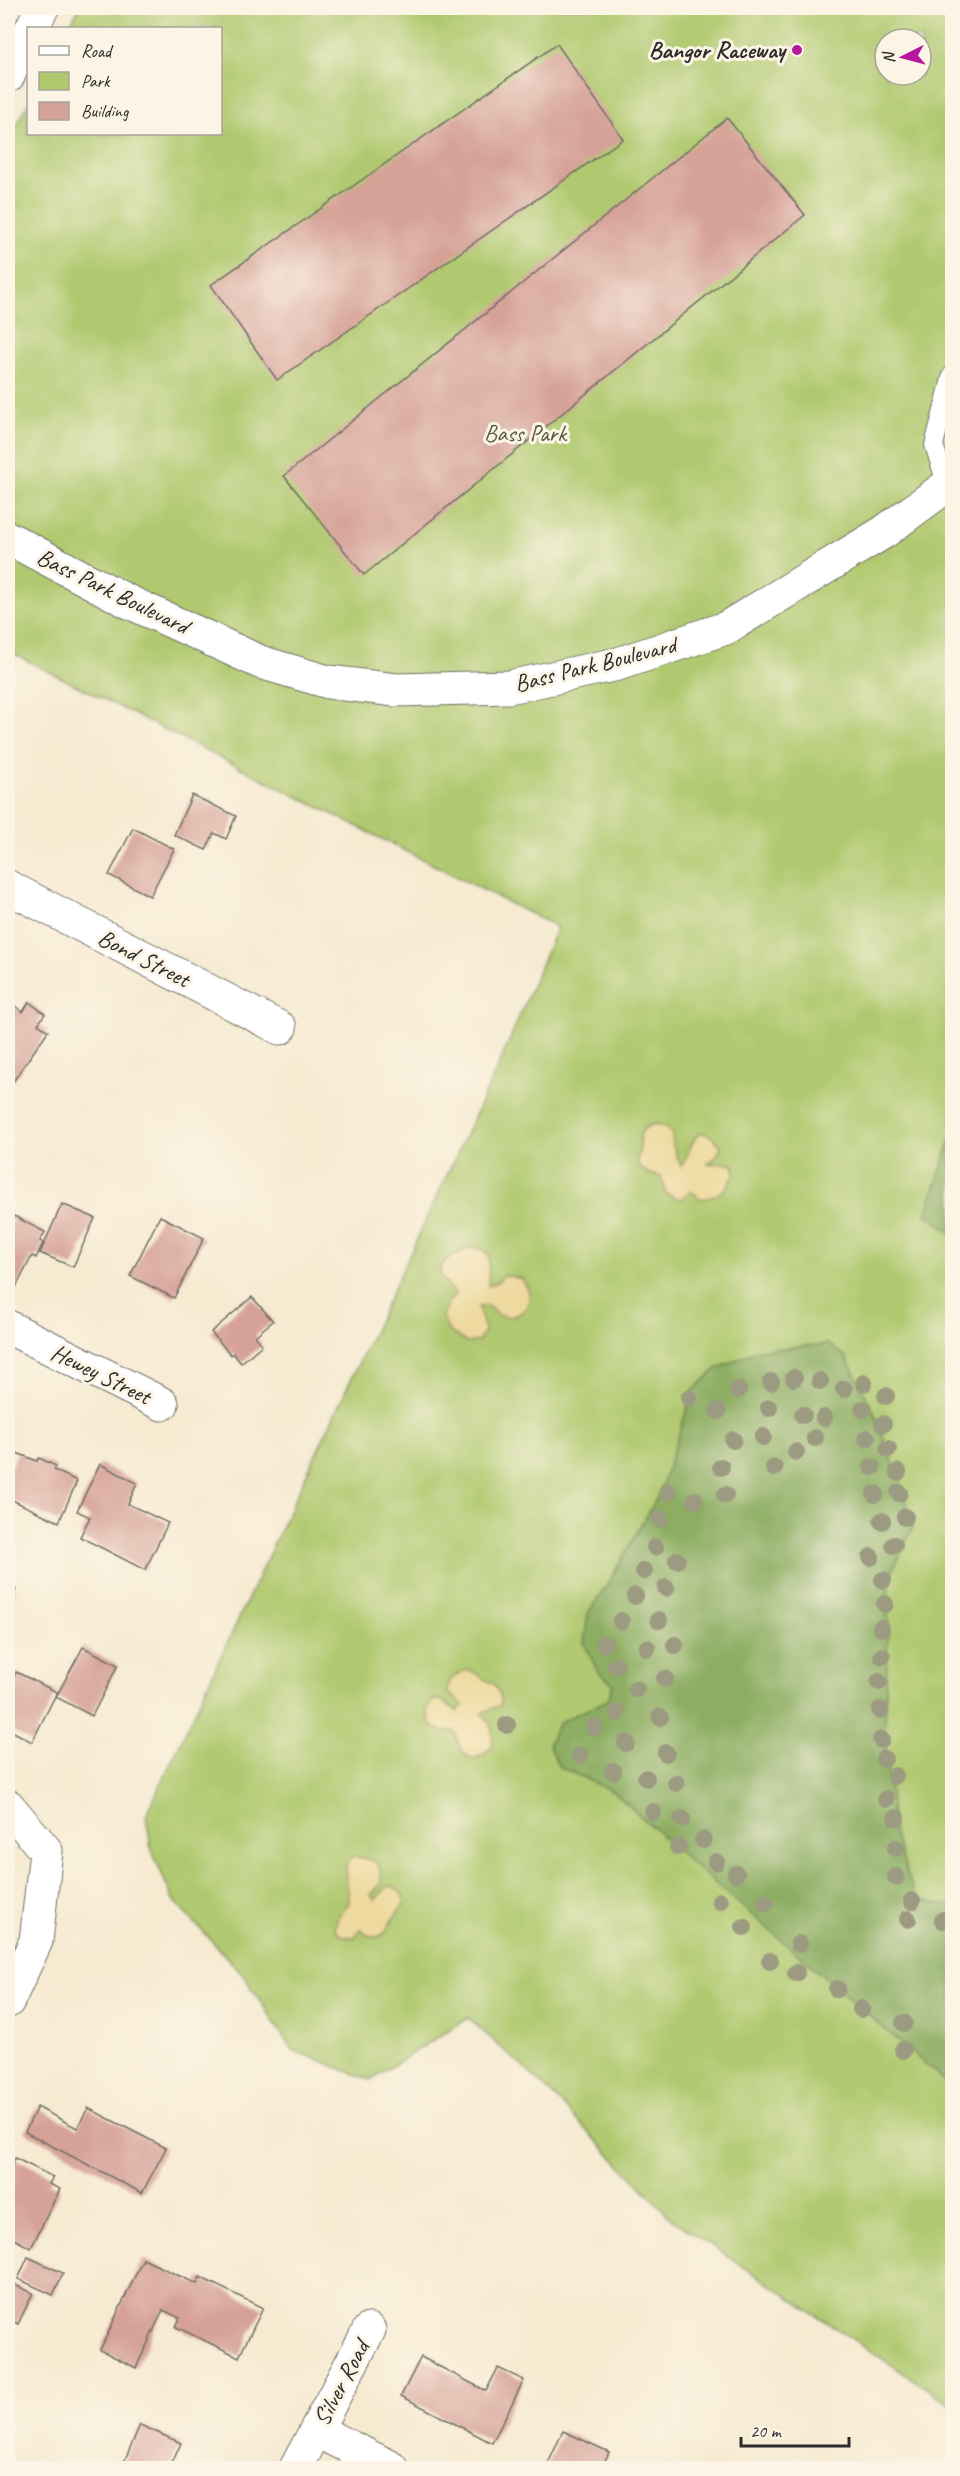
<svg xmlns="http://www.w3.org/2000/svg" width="960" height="2476" viewBox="0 0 960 2476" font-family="Caveat,sans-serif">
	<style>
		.green { fill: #b0c96f; stroke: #6e7a4d; stroke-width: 1.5; fill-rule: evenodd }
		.forest { fill: #8cad62; stroke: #5c6c46; stroke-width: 1.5 }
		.sand { fill: #eeda9e; stroke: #8c8264; stroke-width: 1.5 }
		.building { fill: #d6a298 }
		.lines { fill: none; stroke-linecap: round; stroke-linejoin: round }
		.service-casing { stroke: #726e65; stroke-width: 20 }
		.minor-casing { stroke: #726e65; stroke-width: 35 }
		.service { stroke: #fff; stroke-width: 18 }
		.minor { stroke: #fff; stroke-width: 33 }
		.tree { fill: #9c9b81 }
		.poi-dot { fill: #b5179e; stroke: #fcf5e5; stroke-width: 2 }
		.labels { text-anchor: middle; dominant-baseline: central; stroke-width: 6; stroke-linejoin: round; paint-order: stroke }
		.poi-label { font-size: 24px; font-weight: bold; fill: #2b2b2b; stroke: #fcf5e5; text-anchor: end }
		.park-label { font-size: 24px; fill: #535a3f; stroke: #fcf5e5 }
		.street-label { font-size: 24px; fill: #2b2b2b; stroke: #fcf5e5 }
	</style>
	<rect width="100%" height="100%" fill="#fcf5e5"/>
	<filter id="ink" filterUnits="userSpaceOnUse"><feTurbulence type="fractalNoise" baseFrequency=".0167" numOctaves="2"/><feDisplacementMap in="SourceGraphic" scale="12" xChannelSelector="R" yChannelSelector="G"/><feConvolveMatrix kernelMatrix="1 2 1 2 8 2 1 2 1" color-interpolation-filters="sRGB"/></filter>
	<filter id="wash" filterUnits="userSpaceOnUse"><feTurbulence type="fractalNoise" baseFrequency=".008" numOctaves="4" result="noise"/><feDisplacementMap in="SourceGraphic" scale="24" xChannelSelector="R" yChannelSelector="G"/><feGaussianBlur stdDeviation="1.35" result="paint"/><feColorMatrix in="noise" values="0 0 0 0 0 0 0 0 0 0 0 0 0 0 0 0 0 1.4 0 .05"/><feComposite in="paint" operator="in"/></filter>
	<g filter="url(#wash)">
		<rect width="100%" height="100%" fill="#f6ead1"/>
		<path class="green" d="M79,8H952V2405L673,2220L542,2084L468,2018L370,2080L292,2050L244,1976L172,1898L151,1848L146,1816L502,1058L557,927L8,651V143L28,103V134H220V28H68ZM885,39H921V75H885Z"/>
		<g class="forest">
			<path d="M952,1136V1233L926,1214Z"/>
			<path d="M828,1344L846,1357L874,1412L904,1491L913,1527L889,1578L885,1734L893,1831L916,1899L952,1906V2087L694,1865L614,1792L558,1766L549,1743L559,1722L608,1700L613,1684L598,1672L584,1643L588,1613L607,1585L659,1494L693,1391L715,1370L758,1350Z"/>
		</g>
		<g class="sand">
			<path d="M655,1124L664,1126L672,1134L673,1145L681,1166C692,1157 691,1111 721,1146L717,1156L708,1164L723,1163L733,1165L735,1173C728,1189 719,1197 701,1199L691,1191L682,1199L674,1198L666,1193L661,1176C648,1175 643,1172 636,1161C646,1146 630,1130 655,1124Z"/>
			<path d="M471,1247L482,1249L489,1256L488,1286L496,1283L505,1275L522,1279C524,1283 528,1288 529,1293C531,1316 503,1326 488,1306L478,1307L485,1329L479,1341L467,1343L448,1330L442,1317L448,1302L456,1295L441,1277L440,1268L448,1258Z"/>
			<path d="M470,1670C479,1674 483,1681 493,1683L499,1692L501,1705L482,1713L491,1724L493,1745C474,1769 460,1757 455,1731C436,1733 429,1727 427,1709L432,1701L439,1699L458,1711L463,1705L447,1692C448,1678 457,1672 470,1670Z"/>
			<path d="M354,1856L375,1861L381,1871V1883L371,1895L375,1900L388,1886C399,1887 402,1892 405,1902C399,1913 389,1920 386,1932L378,1937L367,1935L361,1929L355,1937C324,1937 336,1917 349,1903C351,1885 337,1870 354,1856Z"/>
		</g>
		<g id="blocks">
			<g class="building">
				<path d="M557,44L623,139L277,380L211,285Z"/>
				<path d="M727,118L805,215L364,575L284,476Z"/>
				<path d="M192,795L236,816L226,839L214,833L206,850L174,835Z"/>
				<path d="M133,828L174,849L150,896L109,875Z"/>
				<path d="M29,1002L45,1014L38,1024L48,1031L8,1089V1011L12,1004L23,1012Z"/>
				<path d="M62,1204L95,1218L73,1267L40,1253Z"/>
				<path d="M14,1216L45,1232L40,1241L43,1243L36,1258L32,1256L14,1291L8,1287V1228Z"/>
				<path d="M160,1216L204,1238L174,1298L130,1276Z"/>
				<path d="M252,1297L273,1321L255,1336L262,1345L241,1363L233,1353L231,1355L211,1332Z"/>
				<path d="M17,1453L37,1461L39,1458L56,1466L54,1470L77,1481L59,1522L10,1499L8,1505V1466L11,1468Z"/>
				<path d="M100,1464L137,1483L128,1504L168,1523L145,1570L80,1537L90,1517L77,1511Z"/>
				<path d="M8,1585L16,1590L8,1607Z"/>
				<path d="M83,1647L118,1665L92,1716L56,1697Z"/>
				<path d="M16,1672L57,1692L32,1742L8,1729V1690Z"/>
				<path d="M37,2107L77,2128L88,2108L166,2148L142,2193L25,2132Z"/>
				<path d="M15,2158L53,2177L49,2184L60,2189L31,2248L8,2236V2174Z"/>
				<path d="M28,2257L63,2273L53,2295L18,2279Z"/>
				<path d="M143,2259L197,2284L200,2277L263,2308L239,2357L176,2327L180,2318L163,2310L136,2368L100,2350Z"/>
				<path d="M8,2282L33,2293L18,2324L8,2319Z"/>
				<path d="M421,2357L486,2391L498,2368L524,2380L492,2443L401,2396Z"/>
				<path d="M140,2425L181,2443L170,2468H127L128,2466L123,2464Z"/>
				<path d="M563,2431L609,2452L602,2468H546Z"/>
			</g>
		</g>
	</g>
	<g filter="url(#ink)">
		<use href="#blocks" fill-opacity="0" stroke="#726e65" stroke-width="1.5"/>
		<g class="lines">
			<defs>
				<path id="service" d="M947,486L934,445L952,375"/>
				<g id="minor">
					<path d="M32,28L42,8"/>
					<path d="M8,76L28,34"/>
					<path d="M8,538L127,601L260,662L328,682L396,690L509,687L618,664L726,628L884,532L952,482"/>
					<path d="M8,887L280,1028"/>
					<path d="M8,1327L162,1404"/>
					<path d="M8,1806L46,1851L36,1941L8,2001"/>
					<path d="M316,2430L392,2468"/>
					<path d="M296,2468L369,2330"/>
				</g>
			</defs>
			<use href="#service" class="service-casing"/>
			<use href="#minor" class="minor-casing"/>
			<use href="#service" class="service"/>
			<use href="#minor" class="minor"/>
		</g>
		<g class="tree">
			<circle cx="794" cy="1378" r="9"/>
			<circle cx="820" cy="1381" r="9"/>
			<circle cx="771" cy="1382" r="9"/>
			<circle cx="864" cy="1383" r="9"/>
			<circle cx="844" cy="1389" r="9"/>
			<circle cx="738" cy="1390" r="9"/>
			<circle cx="886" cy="1396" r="9"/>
			<circle cx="689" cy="1398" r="9"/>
			<circle cx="769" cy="1408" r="9"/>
			<circle cx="863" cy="1409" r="9"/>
			<circle cx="718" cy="1411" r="9"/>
			<circle cx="803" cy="1415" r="9"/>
			<circle cx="824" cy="1418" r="9"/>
			<circle cx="883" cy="1424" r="9"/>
			<circle cx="763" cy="1437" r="9"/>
			<circle cx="815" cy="1438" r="9"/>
			<circle cx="867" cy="1438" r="9"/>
			<circle cx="733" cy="1440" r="9"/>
			<circle cx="888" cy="1449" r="9"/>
			<circle cx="796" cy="1452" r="9"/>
			<circle cx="721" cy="1467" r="9"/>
			<circle cx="872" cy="1467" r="9"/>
			<circle cx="774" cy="1468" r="9"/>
			<circle cx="898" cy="1472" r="9"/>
			<circle cx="668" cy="1492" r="9"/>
			<circle cx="899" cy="1493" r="9"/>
			<circle cx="875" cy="1494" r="9"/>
			<circle cx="725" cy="1495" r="9"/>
			<circle cx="695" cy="1500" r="9"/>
			<circle cx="905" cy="1517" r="9"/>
			<circle cx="660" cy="1519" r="9"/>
			<circle cx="882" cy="1521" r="9"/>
			<circle cx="894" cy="1545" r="9"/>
			<circle cx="655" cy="1547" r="9"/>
			<circle cx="871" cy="1557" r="9"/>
			<circle cx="677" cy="1560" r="9"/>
			<circle cx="644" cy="1571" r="9"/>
			<circle cx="883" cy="1580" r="9"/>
			<circle cx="666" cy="1588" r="9"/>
			<circle cx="635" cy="1596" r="9"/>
			<circle cx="885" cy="1604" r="9"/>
			<circle cx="659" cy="1620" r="9"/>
			<circle cx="621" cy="1621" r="9"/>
			<circle cx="881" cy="1628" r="9"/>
			<circle cx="604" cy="1644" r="9"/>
			<circle cx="675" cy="1645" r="9"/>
			<circle cx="647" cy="1648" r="9"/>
			<circle cx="882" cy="1656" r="9"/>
			<circle cx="616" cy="1665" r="9"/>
			<circle cx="665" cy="1679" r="9"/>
			<circle cx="879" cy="1682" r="9"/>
			<circle cx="636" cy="1689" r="9"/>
			<circle cx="880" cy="1710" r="9"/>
			<circle cx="617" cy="1713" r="9"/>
			<circle cx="660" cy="1717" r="9"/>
			<circle cx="507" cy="1725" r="9"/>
			<circle cx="594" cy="1727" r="9"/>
			<circle cx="881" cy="1740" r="9"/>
			<circle cx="626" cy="1743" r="9"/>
			<circle cx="666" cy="1753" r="9"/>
			<circle cx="580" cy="1755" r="9"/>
			<circle cx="884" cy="1759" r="9"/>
			<circle cx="613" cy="1771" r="9"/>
			<circle cx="895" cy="1776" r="9"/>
			<circle cx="646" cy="1778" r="9"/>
			<circle cx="676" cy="1783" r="9"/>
			<circle cx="886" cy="1799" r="9"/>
			<circle cx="653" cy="1812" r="9"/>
			<circle cx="896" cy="1818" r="9"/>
			<circle cx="682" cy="1819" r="9"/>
			<circle cx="703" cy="1840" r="9"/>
			<circle cx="678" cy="1847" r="9"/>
			<circle cx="896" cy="1848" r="9"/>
			<circle cx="716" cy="1862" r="9"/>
			<circle cx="736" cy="1874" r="9"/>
			<circle cx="896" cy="1877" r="9"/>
			<circle cx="720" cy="1901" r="9"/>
			<circle cx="912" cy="1901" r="9"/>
			<circle cx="766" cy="1903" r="9"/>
			<circle cx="908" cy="1919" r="9"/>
			<circle cx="943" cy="1920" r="9"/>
			<circle cx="744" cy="1927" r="9"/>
			<circle cx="799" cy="1944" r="9"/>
			<circle cx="770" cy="1961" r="9"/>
			<circle cx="796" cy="1973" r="9"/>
			<circle cx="837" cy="1989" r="9"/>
			<circle cx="861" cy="2009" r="9"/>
			<circle cx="904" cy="2023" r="9"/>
			<circle cx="903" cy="2050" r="9"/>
		</g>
	</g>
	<circle class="poi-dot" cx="797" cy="50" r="6"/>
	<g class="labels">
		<g class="poi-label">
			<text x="785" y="50">Bangor Raceway</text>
		</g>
		<g class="park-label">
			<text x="525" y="433">Bass Park</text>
		</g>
		<g class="street-label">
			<text transform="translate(113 591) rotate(26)">Bass Park Boulevard</text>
			<text transform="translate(595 664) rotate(-14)">Bass Park Boulevard</text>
			<text transform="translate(144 958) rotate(27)">Bond Street</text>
			<text transform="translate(101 1374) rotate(26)">Hewey Street</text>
			<text transform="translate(341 2383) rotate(-62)">Silver Road</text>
		</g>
	</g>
	<rect width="960" height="2476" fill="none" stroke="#fcf5e5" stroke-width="30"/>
	<rect x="27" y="27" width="195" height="108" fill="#fcf5e5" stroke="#a8a49b" stroke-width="1.5"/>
	<rect x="39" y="46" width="30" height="9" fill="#ffffff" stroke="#a8a49b" stroke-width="1.5"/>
	<text x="81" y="57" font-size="18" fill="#2b2b2b">Road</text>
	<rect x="39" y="72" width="30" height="18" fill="#b0c96f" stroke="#a8a49b" stroke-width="1.5"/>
	<text x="81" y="87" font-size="18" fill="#2b2b2b">Park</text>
	<rect x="39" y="102" width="30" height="18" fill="#d6a298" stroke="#a8a49b" stroke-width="1.5"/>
	<text x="81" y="117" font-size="18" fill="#2b2b2b">Building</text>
	<g transform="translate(903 57) rotate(264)"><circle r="28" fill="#fcf5e5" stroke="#a8a49b" stroke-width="1.5"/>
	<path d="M0-4.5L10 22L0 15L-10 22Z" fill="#b5179e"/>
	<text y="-9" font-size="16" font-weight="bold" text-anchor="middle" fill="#2b2b2b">N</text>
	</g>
	<path d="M741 2437v9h108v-9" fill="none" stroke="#2b2b2b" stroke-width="3"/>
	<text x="750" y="2437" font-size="18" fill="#2b2b2b" stroke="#fcf5e5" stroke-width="4.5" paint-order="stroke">20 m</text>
</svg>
